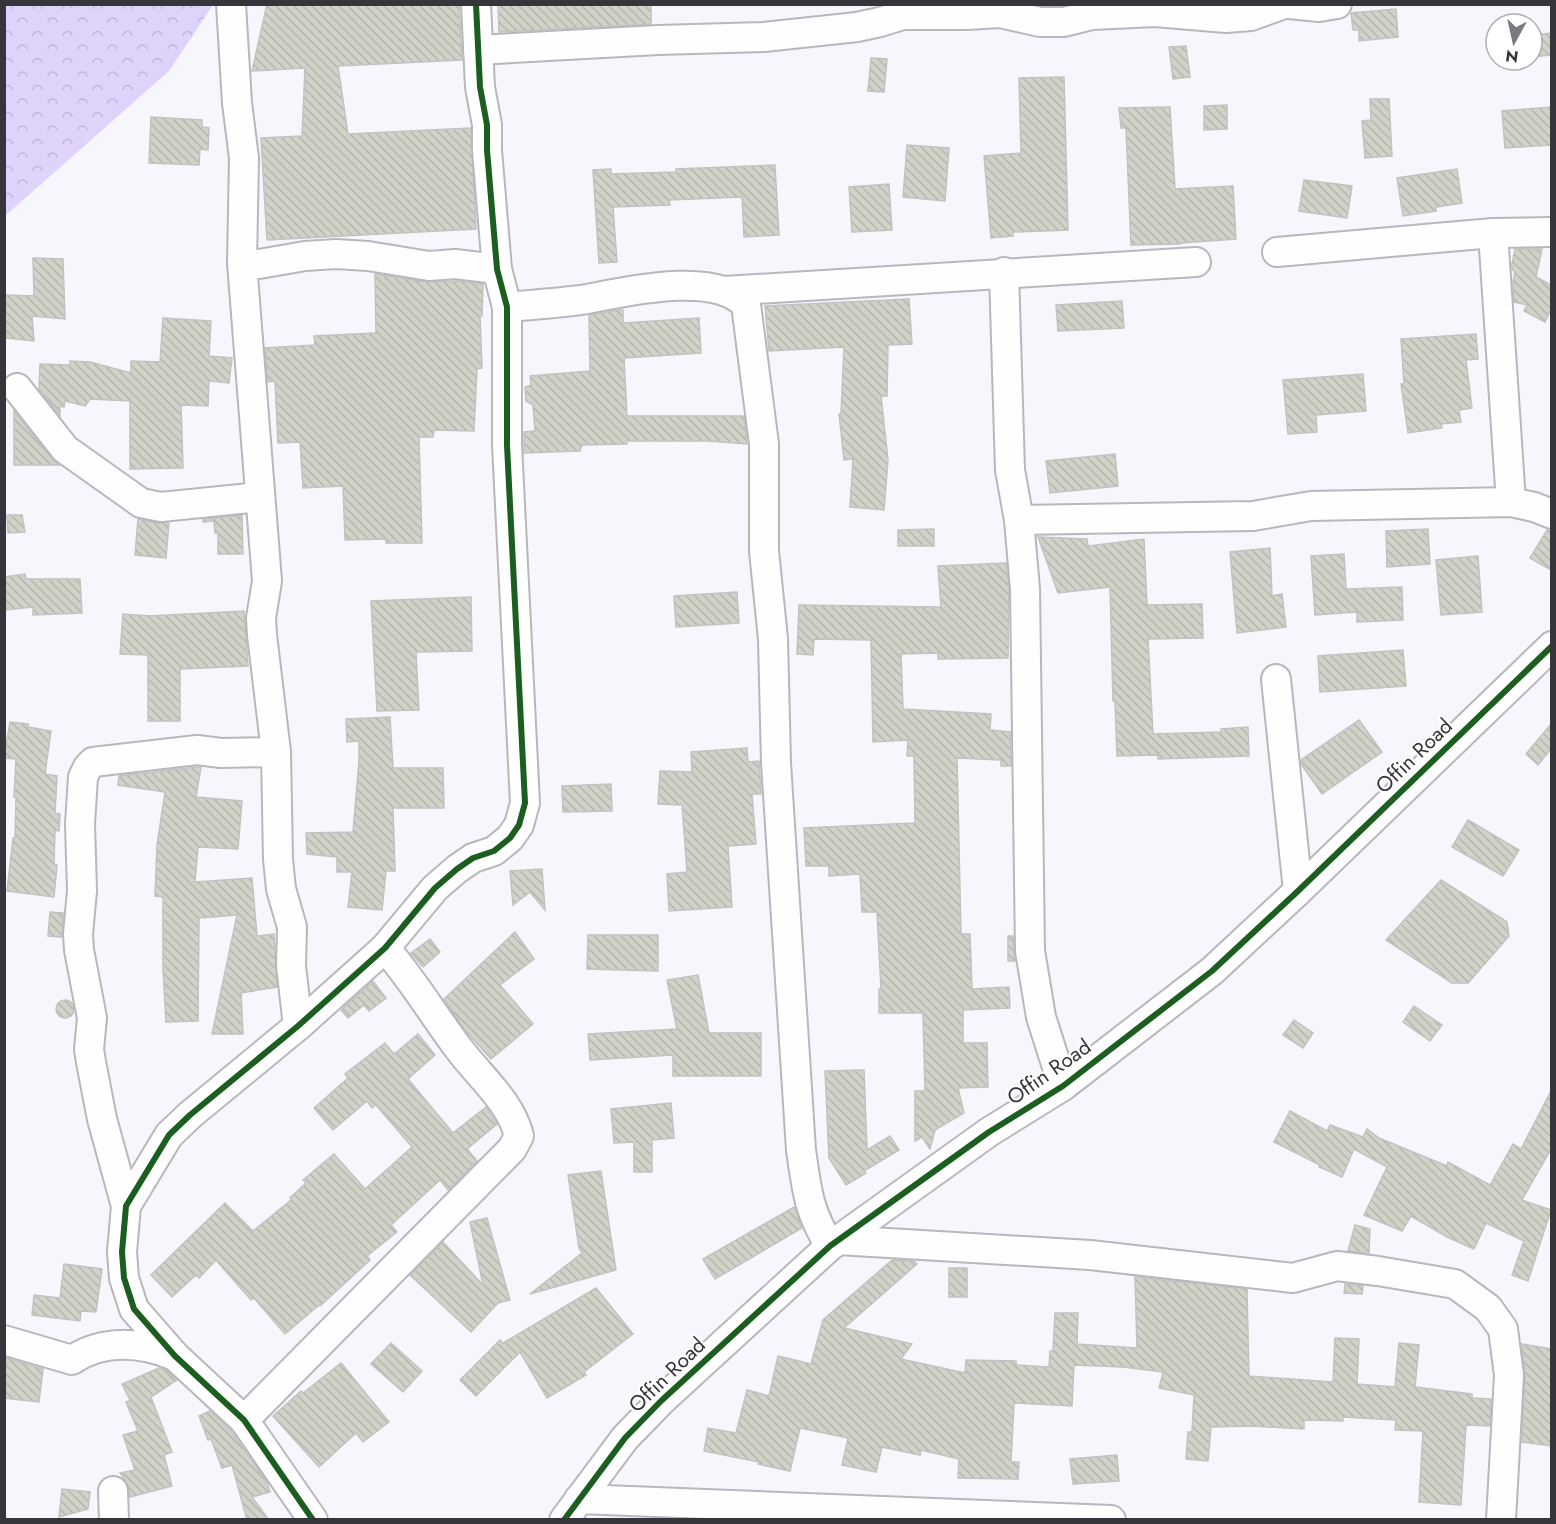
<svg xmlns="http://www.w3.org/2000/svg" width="1556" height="1524" viewBox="0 0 1556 1524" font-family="Jost,sans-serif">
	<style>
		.forest { fill: url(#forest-crowns) }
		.building { fill: url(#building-back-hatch); stroke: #c2c2c1; stroke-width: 1.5 }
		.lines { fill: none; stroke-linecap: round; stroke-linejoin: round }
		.minor-casing { stroke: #b9b7bd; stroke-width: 32 }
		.minor { stroke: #fefeff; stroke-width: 28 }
		.cycleway-casing { stroke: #fff; stroke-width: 10 }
		.cycleway { stroke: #1b5e20; stroke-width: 6 }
		.labels { text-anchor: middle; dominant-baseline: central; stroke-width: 4.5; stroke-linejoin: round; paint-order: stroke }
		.street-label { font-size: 21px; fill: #37353c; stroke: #fff }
	</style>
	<defs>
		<pattern id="forest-crowns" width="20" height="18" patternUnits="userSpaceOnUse" patternTransform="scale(1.5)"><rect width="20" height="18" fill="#dfd3fc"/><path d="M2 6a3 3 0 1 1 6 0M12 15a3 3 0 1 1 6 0" fill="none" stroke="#c0b6d9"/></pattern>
		<pattern id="building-back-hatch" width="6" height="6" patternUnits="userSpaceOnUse" patternTransform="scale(1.5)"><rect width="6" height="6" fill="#d2d3c8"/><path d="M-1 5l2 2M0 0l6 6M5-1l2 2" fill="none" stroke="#b5b6ad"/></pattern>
	</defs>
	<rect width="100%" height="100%" fill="#f7f6fc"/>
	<path class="forest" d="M5,4L213,5L169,71L5,216Z"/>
	<g class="building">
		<path d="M267,4H459L462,60L338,66L348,134L471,128L476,229L267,240L261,138L302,136L305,68L252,71Z"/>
		<path d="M498,4H651V24L499,32Z"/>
		<path d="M1396,9L1398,37L1359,41V30H1353L1351,13Z"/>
		<path d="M1551,33V55L1532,57V35Z"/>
		<path d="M1186,46L1190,77L1173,79L1169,47Z"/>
		<path d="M871,58L887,59L884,92L868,91Z"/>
		<path d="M1064,77L1068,230L1013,232V236L991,238L984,156L1021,153L1019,78Z"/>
		<path d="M1370,99H1389L1392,156L1365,158L1362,121L1371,120Z"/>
		<path d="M1227,105V129L1204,130V106Z"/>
		<path d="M1170,107L1175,189L1233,186L1236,239L1180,243V244L1131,245L1126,128H1121L1119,108Z"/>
		<path d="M1551,107V145L1505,148L1502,111Z"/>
		<path d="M151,117L202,120V127L209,128L208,150L200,149L199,165L149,163Z"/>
		<path d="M907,145L949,148L945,201L903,197Z"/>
		<path d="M775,165L779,235L744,237L742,197L669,200L670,205L613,207L617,262L599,263L593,170L611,169V174L676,172V169Z"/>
		<path d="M1457,169L1462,203L1436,207V211L1403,216L1397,178Z"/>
		<path d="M1304,180L1352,186L1347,218L1299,211Z"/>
		<path d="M889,184L892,230L852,232L849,187Z"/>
		<path d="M1515,249H1542L1536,277L1551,285V309L1545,322L1524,311L1527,305L1514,302L1513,282L1515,271L1512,270V264Z"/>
		<path d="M33,258L63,259L65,319L32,316L34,341L6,338L4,295L34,296Z"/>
		<path d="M375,274L427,282L455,281L483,284L482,316H480L482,368L477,369L474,431L434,430L433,437H419L422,543H386V539L345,540L343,486L303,488L300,442L278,443L275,381L268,382L265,348L315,345L314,336L376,333Z"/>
		<path d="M909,299L912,344L888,345L887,396H881L888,460L884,510L850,507L853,459L844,460L839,414H841L844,347L769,351L765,306Z"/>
		<path d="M1122,301L1124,328L1058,331L1056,305Z"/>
		<path d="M618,310H623V323L699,318L701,353L624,358L627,416H744L747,444L708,441H627V444L582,445L580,451L524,453V432L535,431L533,405L526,401L525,387L531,385L530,376L590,371L589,315Z"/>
		<path d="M163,318L211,321L209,356L232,358L229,383L209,381L208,406L181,405L183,468L130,469V401L90,399L85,406L65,401L64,407L60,406V416L39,389L40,364L70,365V361L90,362L131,373V361L160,362Z"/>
		<path d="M1476,334L1478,359L1466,360L1472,408L1459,410L1461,422L1441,424L1442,428L1408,433L1401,384H1404L1401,339Z"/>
		<path d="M1363,374L1366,411L1316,415L1317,432L1288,434L1283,380Z"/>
		<path d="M14,411L52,459L59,465H14Z"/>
		<path d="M1115,454L1118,486L1050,493L1046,461Z"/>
		<path d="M7,515H22L25,532L8,533Z"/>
		<path d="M242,515L243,554H218V533H215L214,521L203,522V519Z"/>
		<path d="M138,519L158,523H169L166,558L135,555Z"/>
		<path d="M934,529V546H898V530Z"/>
		<path d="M1428,529L1430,564L1387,567L1386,531Z"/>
		<path d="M1547,530H1551V570L1530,558Z"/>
		<path d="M1038,537L1087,539L1088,546L1144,539L1147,605L1202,604L1203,638L1148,639L1153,734L1221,732V729L1248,727L1249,756L1158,759V755L1117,756L1115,701H1113L1110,587L1058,593Z"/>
		<path d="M1270,548L1272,596L1282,594L1286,627L1237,633L1230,552Z"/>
		<path d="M1344,554L1346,589L1402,587L1403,620L1357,622V612L1315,615L1311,556Z"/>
		<path d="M1478,556L1482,612L1441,615L1436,560Z"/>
		<path d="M1006,563L1009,590L1008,658L938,659V653L901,654L903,709L991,714L990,730L1010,732L1011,766H1001V760L957,758L961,934H970L972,989L1009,987L1010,1008L963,1010V1043H987L988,1087L958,1088L964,1113L935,1130L930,1149L922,1137L915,1141V1091H925L923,1013H879V989H881L877,912H862L860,874L829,876V866H806L804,828L915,823L914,756H907L908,740L873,742L871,640L814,639L813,655L797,654L799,605L941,607L938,566Z"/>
		<path d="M25,574L26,579H80L82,613L33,615V607L6,610L4,577Z"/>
		<path d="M737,592L739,623L676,627L674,596Z"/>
		<path d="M471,597L472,651L416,652L419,710L377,711L371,601Z"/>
		<path d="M244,611L248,666L180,669V721H148V655L120,654L123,614L150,616Z"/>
		<path d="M1403,650L1406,686L1320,692L1318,656Z"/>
		<path d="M390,717L393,768H443L444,808H393L395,871H386L382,910L348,907L352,872H337V857L307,854L306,833L353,832L359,761V741L347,742L346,719Z"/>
		<path d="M1359,720L1382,752L1322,794L1301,764V760Z"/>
		<path d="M10,722L28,724V727L51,731L45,774L57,776L55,813L60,814L59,831L55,830L54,865H57L54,897L7,891L13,838H15L16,797H14L16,759L4,758Z"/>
		<path d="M1551,724V749L1538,765L1526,754Z"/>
		<path d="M747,748L748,762L759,761L761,794H752L756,844L728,846L732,907L669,911L667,874L687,872L682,805L658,804L660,771L692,772L691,752Z"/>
		<path d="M197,767H201L196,797L242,801L238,849L198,847L195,882L252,878L257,936L274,934L277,987L241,993L243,1034H212L237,915L199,918L198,1021L166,1022L163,969V897L155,896L157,845L165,792L118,785L119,776Z"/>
		<path d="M611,784L612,811L563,812L562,786Z"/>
		<path d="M1468,820L1519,850L1503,876L1452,847Z"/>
		<path d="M542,869L545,910L530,892L513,905L510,871Z"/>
		<path d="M1441,880L1507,922L1509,936L1468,983H1452L1386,940Z"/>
		<path d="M50,912L63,913L62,937L48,936Z"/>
		<path d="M515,932L534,959L500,985L533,1024L491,1059L464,1029L444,999Z"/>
		<path d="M588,935H658V971L587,969Z"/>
		<path d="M1008,936H1013L1015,961H1008Z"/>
		<path d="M430,939L440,952L423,967L411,953Z"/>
		<path d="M698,975L709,1033H761V1076H673V1055L590,1060L588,1034L677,1029L667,980Z"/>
		<path d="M373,981L386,998L369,1011L364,1005L348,1018L341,1010Z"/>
		<circle cx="65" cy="1009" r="9"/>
		<path d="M1414,1006L1442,1025L1430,1041L1403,1022Z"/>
		<path d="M1294,1020L1313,1033L1303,1048L1283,1035Z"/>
		<path d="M418,1034L435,1055L408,1079L453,1133L486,1107L497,1124L467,1149L477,1161L448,1190L440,1180L391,1225L397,1232L367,1256L370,1260L320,1306L319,1305L285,1334L254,1298L251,1300L216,1260L199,1278L196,1275L172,1297L151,1275L225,1203L253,1231L291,1200L290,1198L306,1183L303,1180L334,1154L365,1189L412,1147L376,1105L372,1108L367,1101L333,1130L314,1108L348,1078L345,1074L385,1043L394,1054Z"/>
		<path d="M864,1070L867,1150L890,1136L899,1150L864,1171L866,1173L846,1185L829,1158L825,1071Z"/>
		<path d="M1551,1091V1149L1522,1200L1551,1210L1528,1281L1512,1275L1524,1241L1486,1223L1474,1249L1447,1237L1411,1216L1402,1231L1364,1215L1387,1167L1354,1149L1342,1177L1319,1167L1320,1165L1274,1142L1290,1111L1327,1131L1330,1125L1363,1137L1367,1129L1379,1138L1447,1166L1448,1162L1490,1185L1513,1144L1521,1149Z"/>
		<path d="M671,1103L674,1138L652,1140V1172H634V1142L614,1143L611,1109Z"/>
		<path d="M601,1171L616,1270L530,1294L582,1253L579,1248L568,1175Z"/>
		<path d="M794,1207L802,1228L715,1279L703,1259Z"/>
		<path d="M487,1218L510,1300L498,1303L471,1332L410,1275L443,1242L483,1285L470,1222Z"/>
		<path d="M1355,1225L1370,1229L1369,1253L1348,1251Z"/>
		<path d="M892,1260L914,1261L917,1264L844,1328L912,1344L901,1359L965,1373L966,1360L1016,1361V1365L1049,1367L1050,1351H1053L1055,1313H1078L1077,1344L1137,1348L1135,1277L1247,1289L1249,1376L1333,1382L1335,1338L1359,1339L1357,1384L1395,1387L1399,1343L1419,1345L1415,1387L1472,1394V1398L1491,1399L1490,1426L1466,1425L1461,1505L1419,1502L1423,1431L1395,1430L1396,1420L1343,1417V1421L1304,1420V1429L1251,1426L1211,1427L1208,1461L1186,1459L1188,1432H1192L1194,1395L1159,1388L1163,1372L1123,1367L1074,1365L1072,1406L1014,1403L1011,1462H1019L1018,1479L958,1478L959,1459L921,1450L920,1455L882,1447L876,1472L842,1465L848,1438L800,1428L790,1471L758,1464L759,1462L704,1451L708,1428L736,1433L747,1390L769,1396L778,1356L811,1364L823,1320Z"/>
		<path d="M64,1264L102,1269L96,1312L81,1311L80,1321L32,1315L34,1295L60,1298Z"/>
		<rect x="949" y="1268" width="18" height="29"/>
		<path d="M1345,1284L1363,1286L1362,1294L1344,1293Z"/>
		<path d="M596,1288L633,1334L584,1372L586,1375L547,1398L520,1352L476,1396L460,1380L500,1340L503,1343Z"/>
		<path d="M391,1343L422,1371L403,1392L371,1364Z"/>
		<path d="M1522,1344L1551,1349V1446L1522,1442L1525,1376Z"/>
		<path d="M6,1358L43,1369L39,1402L4,1398Z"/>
		<path d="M341,1363L389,1422L363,1442L356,1433L319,1467L273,1416L301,1391L303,1393Z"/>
		<path d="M159,1368L166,1370L177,1380L151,1397L172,1452L164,1455L172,1486L130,1497L127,1483L120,1473L135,1470L123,1435L138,1431L126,1402L130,1400L122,1384Z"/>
		<path d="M210,1411L231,1431L267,1482L270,1492L252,1497L269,1520H247L232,1465L222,1468L211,1439L208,1440L199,1416Z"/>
		<path d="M1117,1455L1119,1481L1073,1484L1070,1459Z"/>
		<path d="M62,1489L90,1492L88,1509L59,1517Z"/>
	</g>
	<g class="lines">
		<defs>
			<g id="minor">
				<path d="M231,4L237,103L244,158L242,263L267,581L261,618L262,635L276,752L278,859L281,889L292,927L291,966L298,1026"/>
				<path d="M1289,4L1319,7L1337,4"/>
				<path d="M478,50L658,40L764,37L857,27L880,22L903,15H966L1000,13L1040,22H1064L1092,15L1155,12L1226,18L1251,16L1284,4"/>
				<path d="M1493,233L1511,502"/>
				<path d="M1277,252L1493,233L1552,232"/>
				<path d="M242,263L259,264L305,256L336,254L368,256L429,266L455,264L497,269"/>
				<path d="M1004,272L1010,470L1019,520L1025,589L1030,951L1041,1017L1063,1086"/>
				<path d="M724,291L1196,262"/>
				<path d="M507,307C532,305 556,303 581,300C621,293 715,269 746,305L764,444V551L773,639L776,763L801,1150C807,1191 808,1210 830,1246"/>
				<path d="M17,388L65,449L141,503L161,507L260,497"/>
				<path d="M1019,520L1253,516L1311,506L1511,502L1534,507L1552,514"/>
				<path d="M1276,679L1298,891"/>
				<path d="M126,1206L102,1119L91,1062L89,1049L92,1018L79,950L78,934L82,891L80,824L83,777L88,767L93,762L197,750L221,753L276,752"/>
				<path d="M838,1240L1090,1255L1293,1278L1337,1266L1378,1271L1455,1284L1488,1308L1503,1329L1509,1375L1501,1520"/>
				<path d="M4,1340L72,1360C103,1339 141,1342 175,1356"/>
				<path d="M244,1420L512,1149L519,1136C511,1102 480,1077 459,1049C434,1016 413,980 385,948"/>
				<path d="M113,1491L114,1520"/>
				<path d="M579,1499L1111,1520"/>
				<path d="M313,1520L244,1420L175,1356L134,1309L124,1278L122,1252L126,1206L169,1135L190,1115L298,1026L385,948L435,888L457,869L473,858L494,851L510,838L519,825L525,803L507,445V307L497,269L487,150V125L480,87L476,4"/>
				<path d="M564,1520L625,1438L661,1401L830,1246L989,1132L1063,1086L1212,971L1298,891L1552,646"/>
			</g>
		</defs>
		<use href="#minor" class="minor-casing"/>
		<use href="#minor" class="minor"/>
		<defs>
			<g id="cycleway">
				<path d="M313,1520L244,1420L175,1356L134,1309L124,1278L122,1252L126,1206L169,1135L190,1115L298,1026L385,948L435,888L457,869L473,858L494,851L510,838L519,825L525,803L507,445V307L497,269L487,150V125L480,87L476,4"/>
				<path d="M564,1520L625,1438L661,1401L830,1246L989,1132L1063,1086L1212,971L1298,891L1552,646"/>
			</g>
		</defs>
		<use href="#cycleway" class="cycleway-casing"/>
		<use href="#cycleway" class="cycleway"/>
	</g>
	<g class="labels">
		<g class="street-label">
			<text transform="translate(1414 756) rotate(-44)">Offin Road</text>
			<text transform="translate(1049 1072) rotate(-35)">Offin Road</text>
			<text transform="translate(667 1375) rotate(-44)">Offin Road</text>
		</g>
	</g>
	<rect width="1556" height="1524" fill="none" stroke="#37353c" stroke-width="12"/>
	<g transform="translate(1514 42) rotate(188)"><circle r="28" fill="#ffffff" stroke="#afaeb1" stroke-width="1.5"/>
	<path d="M0-4.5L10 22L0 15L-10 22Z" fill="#7a797f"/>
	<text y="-9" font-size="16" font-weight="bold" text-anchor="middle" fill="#37353c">N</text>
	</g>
</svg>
